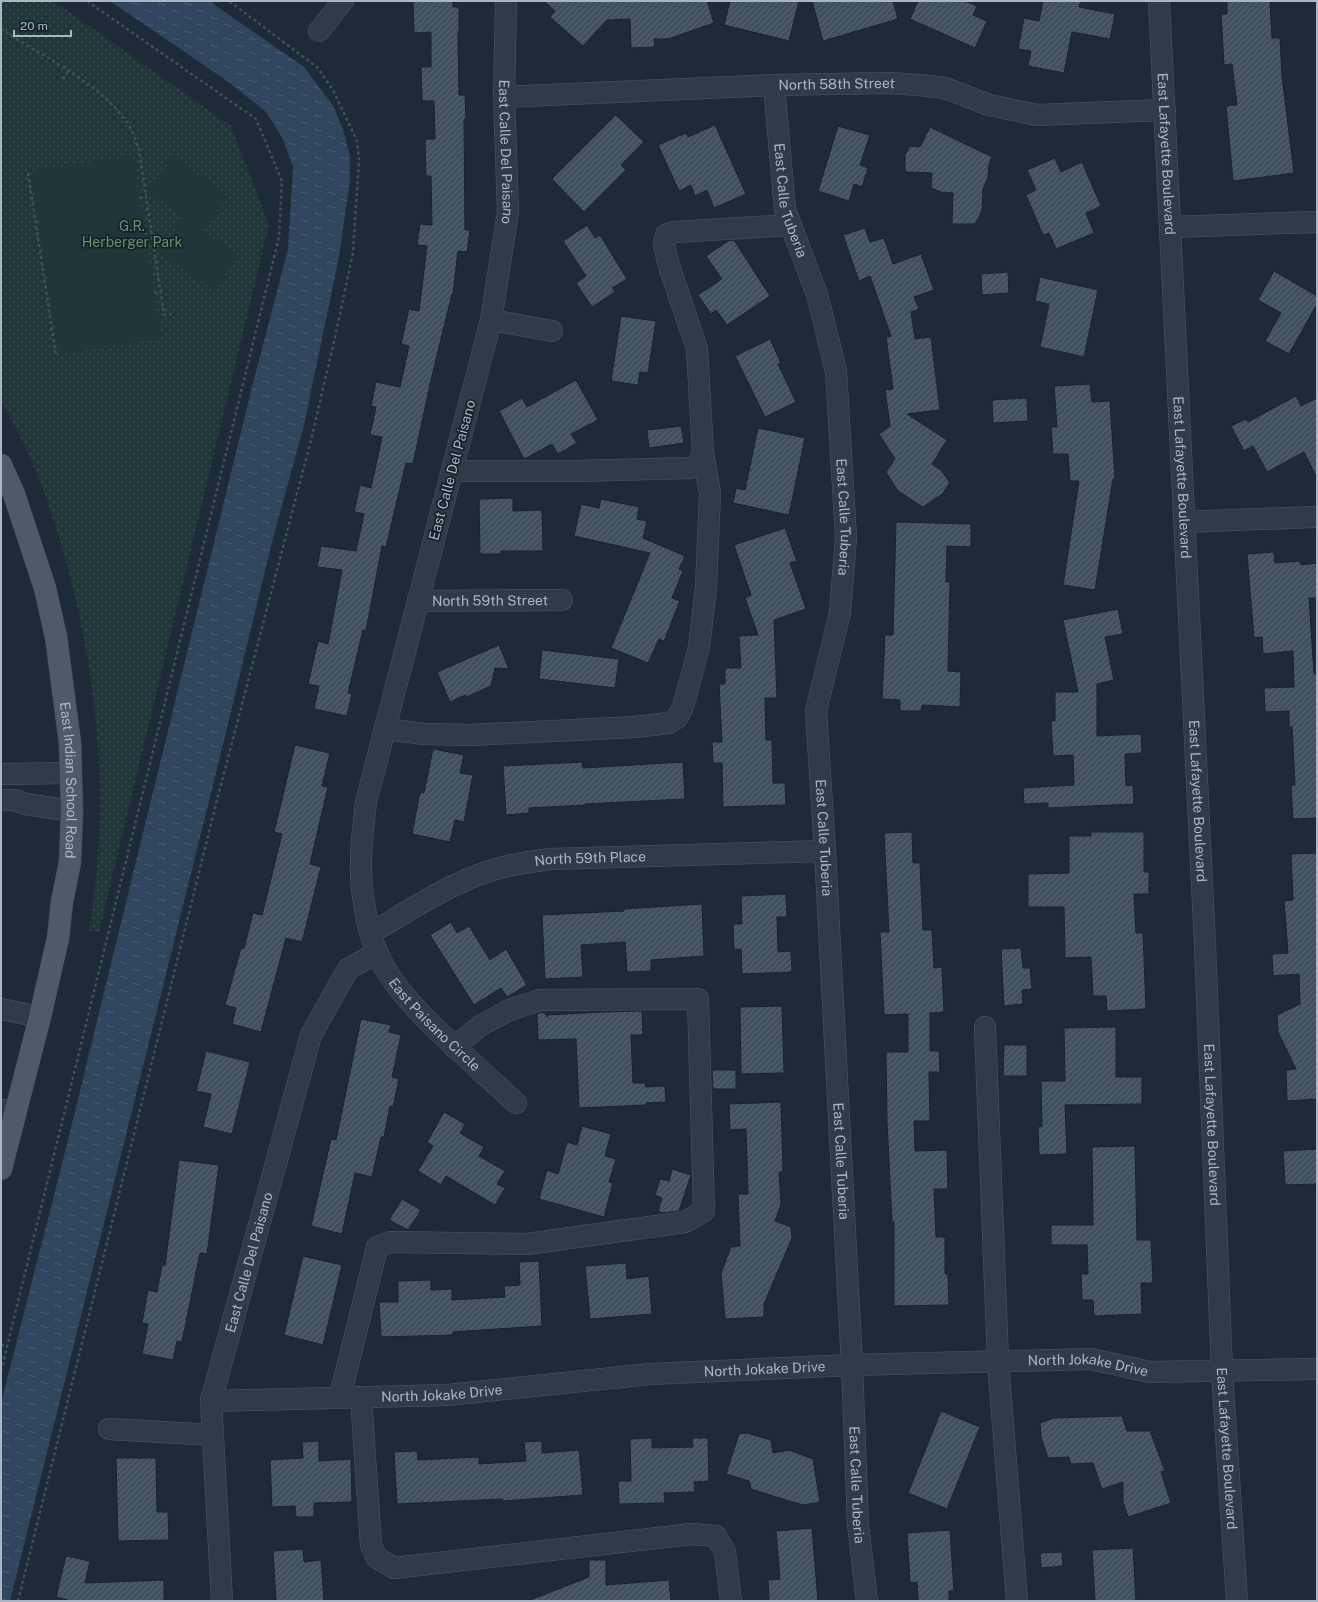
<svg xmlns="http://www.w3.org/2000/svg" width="1318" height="1602" viewBox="0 0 1318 1602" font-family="'Public Sans',sans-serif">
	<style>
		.grass { fill: url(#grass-dots) }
		.garden { fill: #203638 }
		.water { fill: url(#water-ripples) }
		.building { fill: url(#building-hatch); stroke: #19222d }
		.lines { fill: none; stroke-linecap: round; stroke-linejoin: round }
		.minor-casing { stroke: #4f5966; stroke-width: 22 }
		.major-casing { stroke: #3b4451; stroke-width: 23 }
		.path { stroke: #3d5355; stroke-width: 2.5; stroke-dasharray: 3 3; stroke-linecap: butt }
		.minor { stroke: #313b47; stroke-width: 21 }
		.major { stroke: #4f5a68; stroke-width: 22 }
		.labels { text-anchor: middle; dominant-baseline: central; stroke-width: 3.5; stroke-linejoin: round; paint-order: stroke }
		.street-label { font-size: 14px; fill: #abb6c5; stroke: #17202b }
		.park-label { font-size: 14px; fill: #62956c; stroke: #17202b }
	</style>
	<defs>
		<pattern id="grass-dots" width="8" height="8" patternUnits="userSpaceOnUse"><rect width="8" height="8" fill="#203638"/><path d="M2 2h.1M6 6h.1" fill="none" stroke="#3e5153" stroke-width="1.8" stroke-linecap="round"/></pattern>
		<pattern id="water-ripples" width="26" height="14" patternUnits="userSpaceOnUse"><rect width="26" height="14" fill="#30465f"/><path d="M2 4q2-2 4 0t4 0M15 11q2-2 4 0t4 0" fill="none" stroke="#4b5e74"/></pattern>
		<pattern id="building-hatch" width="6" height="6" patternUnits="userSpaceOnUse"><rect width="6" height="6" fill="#414f5f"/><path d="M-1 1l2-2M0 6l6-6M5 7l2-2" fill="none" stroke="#5a6674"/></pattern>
	</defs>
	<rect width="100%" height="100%" fill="#1e2a37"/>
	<path class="grass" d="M1,1H54L231,126L269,225L99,932L89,931C110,808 99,681 66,562C51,506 31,451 1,402Z"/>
	<g class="garden">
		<path d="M133,156L161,338L59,354L31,171Z"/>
		<path d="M173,156L229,196L204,231L239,256L214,291L159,251L184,216L148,191Z"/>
	</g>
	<path class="water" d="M110,1H209L304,67L334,107L344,133L350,157V180L339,257L304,425L272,542L218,765L10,1601H1V1403L65,1152L251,391L288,249L293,167L283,139L266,112L230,83Z"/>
	<g class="building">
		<path d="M413,1H453V7H459V32H458L459,95H465L466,119H464L465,230H470L467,252L458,251L453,294H452L431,380L413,464L406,463L386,547L382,546L366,631L363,630L348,693L352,694L347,716L314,709L319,686L308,684L318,641L328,644L342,570L317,567L321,546L356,551L364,514L354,512L360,485L371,488L382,437L370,435L376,407L371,406L376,382L400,387L409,346L401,344L409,309L419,311L427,246L417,245L420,224L432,225L431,176H426L425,139H435L434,101H422L421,67H431V32L414,33Z"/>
		<path d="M544,1H707L714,23L668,39H654L655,47L631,48L630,19L607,20L583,46L550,17L555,11Z"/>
		<path d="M730,1H799L789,41L724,25Z"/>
		<path d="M812,1H893L898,19L823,41Z"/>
		<path d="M918,1H965L977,6L973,15L987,21L975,48L910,19Z"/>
		<path d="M1043,1H1081L1079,7L1115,14L1110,39L1072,32L1064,73L1028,66L1031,51L1018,49L1024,18L1039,21Z"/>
		<path d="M1227,1H1270L1272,38H1280L1282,76L1294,173L1233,181L1226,106L1237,105L1232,64L1224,65L1221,14H1227Z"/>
		<path d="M616,115L644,142L621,165L626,170L584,212L552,179Z"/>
		<path d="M715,125L746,194L714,208L707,190L695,196L691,185L679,191L658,145L686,133L688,137Z"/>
		<path d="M838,126L870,135L860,165L868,168L862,187L854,184L849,201L818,191Z"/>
		<path d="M930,127L992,157L989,164L988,177L983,189L982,211L975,224H952L953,193L941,192L931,188L932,173L905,172V155L910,146L920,147Z"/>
		<path d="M1055,158L1061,172L1082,162L1101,206L1086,213L1094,233L1056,249L1049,233L1043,235L1026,195L1036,190L1027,170Z"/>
		<path d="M587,225L595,238L600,235L627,279L612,288L615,292L592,307L576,283L586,276L563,241Z"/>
		<path d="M865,228L870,242L884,238L893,264L921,254L934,290L914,297L919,309L911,312L915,339L931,337L940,410L907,414L947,440L932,464L942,471L950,483L942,494L923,507L898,491L886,472L895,459L879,434L890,426L885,390L893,389L886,337L891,336L870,276L859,281L843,235Z"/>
		<path d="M734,240L770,296L727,325L716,310L711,314L698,295L722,279L706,256L728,241Z"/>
		<path d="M1274,271L1317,296V304L1289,354L1265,341L1281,313L1258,300Z"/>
		<path d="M1008,272L1009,293L982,295L981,274Z"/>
		<path d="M1040,277L1098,290L1084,357L1040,347L1049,304L1035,301Z"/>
		<path d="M621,316L656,321L648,373L640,372L638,385L611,381Z"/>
		<path d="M770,339L781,363L778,364L796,402L765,417L735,356Z"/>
		<path d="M576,380L598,420L571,434L577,443L558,454L552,444L524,459L499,411L522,398L527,407Z"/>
		<path d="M1090,384L1092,402L1110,401L1115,479H1113L1095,590L1063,585L1079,481H1070L1068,454H1053L1051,427H1057L1054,386Z"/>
		<path d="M1296,396L1301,406L1317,398V478L1304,452L1267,472L1253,446L1244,451L1231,426L1246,419L1248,422Z"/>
		<path d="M1027,398L1028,421L993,423L992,400Z"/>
		<path d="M681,426L684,443L649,448L647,430Z"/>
		<path d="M758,428L805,438L789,515L733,503L736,488L745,490Z"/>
		<path d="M513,498V511L542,510L543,551H501V554H480L479,499Z"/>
		<path d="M601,499L639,507L637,519L647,521L643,538L685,556L679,569L683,571L672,598L680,601L664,641L659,639L648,663L611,648L650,553L574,536L581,504L599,508Z"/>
		<path d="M896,522L971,524V547L947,546L946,582H950L948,671L961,672L960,707L922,705L921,711H900V700L882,699L885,635H893Z"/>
		<path d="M785,528L797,561L790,563L806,609L774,620L777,698H765L766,740H772L773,783H785L786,805L723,807L722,763H713L712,742H722L719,684H725V668H741L739,636L758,635L745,598L751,595L734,545Z"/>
		<path d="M1274,552L1275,563L1300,561L1301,565L1317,563V598H1309L1314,674H1317V818L1293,819L1291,785H1295L1292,727H1289V711L1265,712L1264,688L1294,687L1293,651L1263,654L1262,637L1254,638L1247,554Z"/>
		<path d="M1118,609L1123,634L1105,637L1114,680L1097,684V736L1141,734L1142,753L1125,754L1126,786L1133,785L1134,804L1048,808V803L1024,804L1023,788L1074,785L1073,755L1053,756L1051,721H1055V692H1078L1063,620Z"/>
		<path d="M499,645L509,669L495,668L491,686L466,697L465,695L450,702L437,672Z"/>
		<path d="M542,650L619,659L615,688L539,679Z"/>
		<path d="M295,745L330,753L322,786L328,787L310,864L321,867L302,942L286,938L261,1032L232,1024L236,1008L225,1005L241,948L244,949L253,913L262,915L282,834L274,832Z"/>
		<path d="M433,749L464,755L460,773L473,775L464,822L455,820L450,842L412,834L420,792L424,793Z"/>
		<path d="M582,762L583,768L683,762L685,799L585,804V805L529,808V813L506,815L503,766Z"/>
		<path d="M912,832L913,863H920L923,930H932L934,968L942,967L944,1012L930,1013V1051H939L940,1072H929L930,1121H914L915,1151L947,1150L948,1189H934L936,1237H945V1274H948L949,1305L894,1306V1222H892L887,1122L886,1052H908V1014L884,1015L880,932H889L884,833Z"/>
		<path d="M1091,832H1144V872H1149V894H1134L1136,933H1143L1146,1009L1107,1011L1106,996H1093L1091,957L1065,958L1064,907H1028V874L1069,873V836H1091Z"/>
		<path d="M1317,853V1099L1287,1101L1286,1070L1296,1069L1278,1032L1277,1015L1300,1004L1299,974L1273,976L1272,954L1288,953L1284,901L1293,900L1291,854Z"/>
		<path d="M786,894L787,917H777L778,952L791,951L792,972L742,974L741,949L734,950L733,924H742L741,896Z"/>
		<path d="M702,904L704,956L651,960V971L627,972L625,942L581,945L583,977L545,979L542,915L624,911V909Z"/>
		<path d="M451,922L457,933L469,926L490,960L506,949L527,985L507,997L501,988L474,1005L430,935Z"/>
		<path d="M1021,948L1023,968H1030L1032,989L1022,990L1023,1004L1004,1006L1001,949Z"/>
		<path d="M782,1006L784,1073L741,1074L740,1007Z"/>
		<path d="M642,1011L643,1035H631L633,1083H645L646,1087L665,1086L666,1102L646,1103L647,1105L579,1108L576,1039L538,1040L537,1014L544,1012L548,1018L547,1015L602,1012Z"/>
		<path d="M361,1019L391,1025L389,1032L401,1035L392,1077L399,1079L393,1107L390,1106L384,1137H381L372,1177L355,1173L342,1234L311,1226L331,1139L336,1140Z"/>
		<path d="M1116,1027V1077H1142V1104L1065,1105L1067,1154L1039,1155L1038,1127L1042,1126L1041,1081H1065L1064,1028Z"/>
		<path d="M1004,1045H1027V1076H1003Z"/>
		<path d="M206,1051L250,1062L232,1134L203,1127L211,1094L196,1091Z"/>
		<path d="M712,1070H736V1089H713Z"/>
		<path d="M781,1102L783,1172H779L781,1204L775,1221L791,1227L792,1238L764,1304V1317L725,1319L721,1273L731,1247L740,1246L738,1194H748L746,1129L730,1130L729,1104Z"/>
		<path d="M444,1112L465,1124L460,1133L484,1147L479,1156L505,1171L497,1184L505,1188L495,1205L446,1176L441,1185L418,1171L433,1146L427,1142Z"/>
		<path d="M582,1126L611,1134L605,1156L616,1159L609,1182L613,1183L604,1217L539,1199L547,1170L558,1174L567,1142L577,1145Z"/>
		<path d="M1135,1146L1137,1240H1151L1153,1283H1141L1142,1314L1094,1316L1093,1300H1082L1081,1274H1088L1087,1245H1051V1225H1093L1092,1147Z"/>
		<path d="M1317,1149V1184L1285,1185L1283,1151Z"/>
		<path d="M179,1160L219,1165L207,1254L200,1253L182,1342L177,1341L173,1360L142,1354L148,1324L142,1323L148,1290L157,1292L162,1265H165Z"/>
		<path d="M672,1169L691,1175L679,1211L663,1213L658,1211L662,1198L655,1195L660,1179L669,1181Z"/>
		<path d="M402,1199L421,1210L408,1230L389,1220Z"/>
		<path d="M303,1256L342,1265L323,1345L284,1335Z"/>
		<path d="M539,1261L542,1326L453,1332V1335L381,1337L379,1302H398V1281L431,1280V1290L452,1289V1300L505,1297L504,1286L520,1285L519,1262Z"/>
		<path d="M626,1263L627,1279L649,1276L652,1314L590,1319L585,1266Z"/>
		<path d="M941,1411L980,1427L947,1509L908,1493Z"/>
		<path d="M1122,1416L1127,1431H1150L1165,1471L1161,1472L1171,1503L1128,1517L1123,1502V1482L1102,1489L1093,1463L1071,1464L1069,1457L1048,1458L1041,1437L1040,1423L1054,1418Z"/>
		<path d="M747,1433L771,1440L773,1453L789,1450L813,1459L820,1502L803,1505L776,1497L751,1489L749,1481L726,1474L739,1434Z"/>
		<path d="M652,1438V1448L693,1447L692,1438H708L709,1481L694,1482L695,1492L664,1493L665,1503L619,1504L618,1481H631L630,1439Z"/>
		<path d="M319,1441V1461L351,1459L352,1502L314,1503V1517H296L295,1506L272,1507L270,1460L303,1458L302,1442Z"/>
		<path d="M542,1441V1453L579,1450L583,1495L503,1501L502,1499L397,1504L394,1452L417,1451L418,1460L479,1457V1464L526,1461L524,1442Z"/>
		<path d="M116,1458H156L157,1512H168L169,1540L118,1541Z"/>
		<path d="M812,1528L818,1601H769L768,1580L780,1579L776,1531Z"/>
		<path d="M950,1530L954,1591H949V1601H918L917,1582L910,1583L907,1533Z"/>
		<path d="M1133,1548L1136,1601H1095L1092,1550Z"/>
		<path d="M303,1549L304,1562L321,1560L324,1601H276L273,1551Z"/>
		<path d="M1062,1552L1063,1566L1041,1568L1040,1553Z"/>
		<path d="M66,1556L90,1561L85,1583L164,1580V1601H71L56,1597Z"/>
		<path d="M589,1560H606V1585L669,1580L671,1601H531L530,1600L589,1577Z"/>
	</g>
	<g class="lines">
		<defs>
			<g id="minor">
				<path id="s1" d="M506,1L504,97L508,212L491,320L366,802C364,822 361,842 361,862C360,888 367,929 377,952C389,982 413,1006 436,1029C462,1054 489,1078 516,1103"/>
				<path id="s2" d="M1159,1L1205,945L1222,1372L1237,1601"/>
				<path d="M319,31L343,1"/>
				<path id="s3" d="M774,85L785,210L817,294L836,371L846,538L840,613L816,711L825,851L852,1365L858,1525L867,1601"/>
				<path id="s4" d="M504,97L774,85L889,83L920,85L945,88L989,105L1037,115L1165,110"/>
				<path d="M1171,227L1317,222"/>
				<path d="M491,320L552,331"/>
				<path d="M452,471H575L690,468L697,466L703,453L697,349L668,263L664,244L666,235L675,232L791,225"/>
				<path d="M1184,522L1314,517"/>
				<path id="s5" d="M418,601L562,600"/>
				<path d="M385,729L424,734L470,735L635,727L669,723L677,718L683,707L699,647L706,587L710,493L703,453"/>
				<path d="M1,774L71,773"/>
				<path d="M1,800H15L25,804L72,811"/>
				<path id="s6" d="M371,933C414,908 458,877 508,866C522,863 536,861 550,859L825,851"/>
				<path d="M1,1009L40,1017"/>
				<path d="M985,1027L998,1361L1017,1601"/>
				<path d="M1,1110L16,1111"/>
				<path d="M340,1397L377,1247L390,1242L527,1244L685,1222L704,1211L698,999L540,1000L507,1011L480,1026L454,1047"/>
				<path d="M361,1397L371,1545L377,1558L394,1568L692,1534L716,1536L725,1552L731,1601"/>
				<path id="s7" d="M211,1401L448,1395L650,1374L852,1365L1091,1359L1150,1372L1317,1369"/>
				<path d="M109,1429L213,1435"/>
				<path id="s8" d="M222,1601L211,1401L311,1035L348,969L377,953"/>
			</g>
			<g id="major">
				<path id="s9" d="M1,465L14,494L45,588L56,637L70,743L72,811L70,862L62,902L58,938L40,1017L1,1169"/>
			</g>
		</defs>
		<use href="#minor" class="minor-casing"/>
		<use href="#major" class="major-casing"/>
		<g class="path">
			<path d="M1,29C44,58 97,80 128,124C133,131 135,141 139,149L164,315L174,313"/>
			<path d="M63,79L68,71"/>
			<path d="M28,173L56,356"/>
			<path d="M139,198L146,197"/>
			<path d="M154,293L161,292"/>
			<path d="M1,1345L8,1346"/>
			<path d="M1,1371L279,237L282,181L256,119L87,1"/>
			<path d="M18,1601L217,800L311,440L333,346L353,253L359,160L357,141L334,92L318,68L229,1"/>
		</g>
		<use href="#minor" class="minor"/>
		<use href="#major" class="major"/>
	</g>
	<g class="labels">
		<g class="street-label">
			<text stroke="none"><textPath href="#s4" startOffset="333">North 58th Street</textPath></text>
			<text stroke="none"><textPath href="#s1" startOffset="151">East Calle Del Paisano</textPath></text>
			<text stroke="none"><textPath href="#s2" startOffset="153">East Lafayette Boulevard</textPath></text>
			<text stroke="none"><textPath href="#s3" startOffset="117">East Calle Tuberia</textPath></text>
			<text transform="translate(452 470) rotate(-75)">East Calle Del Paisano</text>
			<text stroke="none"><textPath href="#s2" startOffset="477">East Lafayette Boulevard</textPath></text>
			<text stroke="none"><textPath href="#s3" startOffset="441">East Calle Tuberia</textPath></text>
			<text stroke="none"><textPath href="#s5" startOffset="72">North 59th Street</textPath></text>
			<text stroke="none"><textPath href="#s9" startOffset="325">East Indian School Road</textPath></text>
			<text stroke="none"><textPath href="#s2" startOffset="801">East Lafayette Boulevard</textPath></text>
			<text stroke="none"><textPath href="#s3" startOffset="765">East Calle Tuberia</textPath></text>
			<text stroke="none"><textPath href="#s6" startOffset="236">North 59th Place</textPath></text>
			<text stroke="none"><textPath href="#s1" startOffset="1064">East Paisano Circle</textPath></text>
			<text stroke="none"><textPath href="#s2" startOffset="1125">East Lafayette Boulevard</textPath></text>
			<text stroke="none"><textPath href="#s3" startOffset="1089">East Calle Tuberia</textPath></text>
			<text stroke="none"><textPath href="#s8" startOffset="344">East Calle Del Paisano</textPath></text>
			<text stroke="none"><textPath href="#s7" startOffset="879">North Jokake Drive</textPath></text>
			<text stroke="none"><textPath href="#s7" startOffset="555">North Jokake Drive</textPath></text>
			<text stroke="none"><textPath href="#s7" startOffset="231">North Jokake Drive</textPath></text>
			<text stroke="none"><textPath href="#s2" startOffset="1449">East Lafayette Boulevard</textPath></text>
			<text stroke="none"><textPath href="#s3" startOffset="1413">East Calle Tuberia</textPath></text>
		</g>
		<g class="park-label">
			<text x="132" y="226">G.R.<tspan x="132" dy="16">Herberger Park</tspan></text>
		</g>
	</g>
	<rect width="1318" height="1602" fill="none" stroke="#abb6c5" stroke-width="4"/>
	<path d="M14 30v6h57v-6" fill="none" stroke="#abb6c5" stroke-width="2"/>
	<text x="20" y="30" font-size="12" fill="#abb6c5" stroke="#17202b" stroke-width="3" paint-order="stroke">20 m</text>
</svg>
